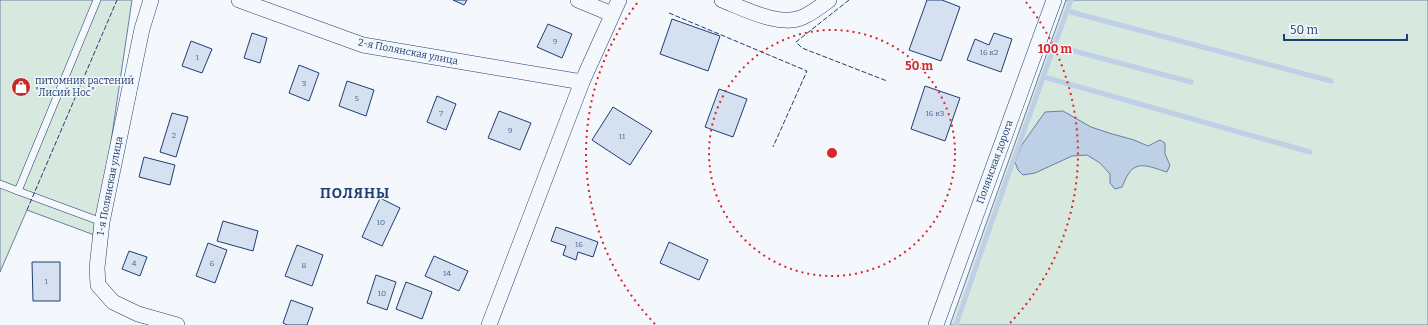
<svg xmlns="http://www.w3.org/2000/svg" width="1428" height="325" viewBox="0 0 1428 325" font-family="Bitter,serif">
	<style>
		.green { fill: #d7e8df; stroke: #687fa3 }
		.water { fill: #bed0e5; stroke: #687fa3 }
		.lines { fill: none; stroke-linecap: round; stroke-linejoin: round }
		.stream { stroke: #bed0e5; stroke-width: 5 }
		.building { fill: #d5e0f0; stroke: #1d3f73 }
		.lane-casing { stroke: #1d3f73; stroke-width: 8 }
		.street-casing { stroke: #1d3f73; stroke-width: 16 }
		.lane { stroke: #f4f7fb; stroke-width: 7 }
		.street { stroke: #f4f7fb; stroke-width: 15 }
		.fence { stroke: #1d3f73; stroke-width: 1; stroke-dasharray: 5 2; stroke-linecap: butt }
		.ring { fill: none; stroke: #d62828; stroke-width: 2; stroke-dasharray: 2 4 }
		.labels { text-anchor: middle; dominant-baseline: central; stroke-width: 3; stroke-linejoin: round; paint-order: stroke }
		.number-label { font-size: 8px; fill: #4b6792 }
		.street-label { font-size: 10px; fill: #1d3f73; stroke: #f4f7fb }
		.poi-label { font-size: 10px; fill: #1d3f73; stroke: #f4f7fb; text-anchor: start }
		.district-label { font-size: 14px; font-weight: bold; letter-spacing: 1px; fill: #1d3f73; stroke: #f4f7fb }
		.centre { fill: #d62828; stroke: #f4f7fb; stroke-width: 2 }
		.ring-label { font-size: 12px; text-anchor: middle; font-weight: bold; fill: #d62828; stroke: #f4f7fb; stroke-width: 3; stroke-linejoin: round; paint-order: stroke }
	</style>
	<rect width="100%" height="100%" fill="#f4f7fb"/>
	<g class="green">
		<path d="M0,0H132L97,236L27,210L0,272Z"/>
		<path d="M1066,0H1428V325H950Z"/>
	</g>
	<path class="water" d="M1063,111L1091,127L1109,133L1134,140L1148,146L1160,140L1165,143V154L1170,165L1167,172C1155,169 1138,159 1129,173C1126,177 1124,183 1122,187L1115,189L1110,183V174L1100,163L1087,155L1072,156L1035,173L1023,175L1018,170L1015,162L1021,146L1045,112Z"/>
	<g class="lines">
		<g class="stream">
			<path d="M1067,11L1331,81"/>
			<path d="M1055,46L1191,82"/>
			<path d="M1044,77L1310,152"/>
			<path d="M956,325C993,216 1032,108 1071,0"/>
		</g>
	</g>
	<g class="building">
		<path d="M453,0H467L464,5Z"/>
		<path d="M927,0H942L960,7L941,61L909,50Z"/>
		<path d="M672,19L720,36L708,71L660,54Z"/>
		<path d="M548,24L572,34L562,58L537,47Z"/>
		<path d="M252,33L267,38L260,63L244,58Z"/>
		<path d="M994,33L1012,39L1001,72L967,60L975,39L989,45Z"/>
		<path d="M191,41L212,49L202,73L182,66Z"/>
		<path d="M299,65L319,73L309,101L289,93Z"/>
		<path d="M347,81L374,90L366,116L339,106Z"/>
		<path d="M925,86L960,98L945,141L911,129Z"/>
		<path d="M719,89L747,99L733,137L705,127Z"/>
		<path d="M437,96L456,104L446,130L427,122Z"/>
		<path d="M613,107L652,131L630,165L592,140Z"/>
		<path d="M499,111L531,123L520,150L488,138Z"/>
		<path d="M172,113L188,117L176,157L160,152Z"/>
		<path d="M144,157L175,165L170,185L139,177Z"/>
		<path d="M380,198L400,208L382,246L362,237Z"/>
		<path d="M223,221L258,231L253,251L217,241Z"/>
		<path d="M556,227L598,242L593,257L578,252L576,260L563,255L566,246L551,241Z"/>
		<path d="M669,242L708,260L699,280L660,263Z"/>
		<path d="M208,243L227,250L215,283L196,276Z"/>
		<path d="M297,245L323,255L312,286L285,276Z"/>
		<path d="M129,251L147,257L140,276L122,269Z"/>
		<path d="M434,256L468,271L459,291L425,276Z"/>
		<path d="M32,262H60V301H33Z"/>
		<path d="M376,275L396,282L387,310L367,303Z"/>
		<path d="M406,282L432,292L422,319L396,309Z"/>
		<path d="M291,300L313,308L307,325H287L283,323Z"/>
	</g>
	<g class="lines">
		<defs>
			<g id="lane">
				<path d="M97,0L18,191L102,222"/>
				<path d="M0,184L18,191"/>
			</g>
			<g id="street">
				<path d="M151,0L142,29L102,222L97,268L98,285L113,302L138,314L177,325"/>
				<path d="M239,0L363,45L582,82"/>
				<path d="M578,0L612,14"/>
				<path d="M722,0C743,8 780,28 803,17C812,13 821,6 829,0"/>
				<path d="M489,325L582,82L619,0"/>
				<path d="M936,325L1054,0"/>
			</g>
		</defs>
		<use href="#lane" class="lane-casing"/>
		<use href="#street" class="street-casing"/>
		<use href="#lane" class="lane"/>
		<use href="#street" class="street"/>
		<g class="fence">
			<path d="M849,0L796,42L802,48L887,81"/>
			<path d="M669,13L807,71L773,147"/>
			<path d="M27,210L117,0"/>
		</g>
	</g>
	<g class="ring">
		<circle cx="832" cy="153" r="123"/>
		<path d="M655 324A246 246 0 0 1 638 2M1026 2A246 246 0 0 1 1009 324"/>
	</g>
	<defs>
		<symbol id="shop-disc" viewBox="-11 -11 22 22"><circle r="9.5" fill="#c62828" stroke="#f4f7fb"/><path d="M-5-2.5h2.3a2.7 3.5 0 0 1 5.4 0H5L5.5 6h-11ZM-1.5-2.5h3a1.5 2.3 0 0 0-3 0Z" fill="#fff"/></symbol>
	</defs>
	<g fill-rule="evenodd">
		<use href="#shop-disc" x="10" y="76" width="22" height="22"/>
	</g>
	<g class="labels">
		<g class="number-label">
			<text x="555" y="41">9</text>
			<text x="989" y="52">16 к2</text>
			<text x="197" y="57">1</text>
			<text x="304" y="83">3</text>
			<text x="357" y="98">5</text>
			<text x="441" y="113">7</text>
			<text x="935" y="113">16 к3</text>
			<text x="510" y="130">9</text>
			<text x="174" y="135">2</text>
			<text x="622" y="136">11</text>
			<text x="381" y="222">10</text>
			<text x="579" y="244">16</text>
			<text x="134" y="263">4</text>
			<text x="212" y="263">6</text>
			<text x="304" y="265">8</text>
			<text x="447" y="273">14</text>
			<text x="46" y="281">1</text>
			<text x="382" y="293">10</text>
		</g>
		<g class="street-label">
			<text transform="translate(408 52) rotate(11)">2-я Полянская улица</text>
			<text transform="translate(995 162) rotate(-70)">Полянская дорога</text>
			<text transform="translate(110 186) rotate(-79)">1-я Полянская улица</text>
		</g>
		<g class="poi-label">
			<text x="35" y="81">питомник растений<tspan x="35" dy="12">"Лисий Нос"</tspan></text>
		</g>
		<g class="district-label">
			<text x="355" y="193">ПОЛЯНЫ</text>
		</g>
	</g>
	<circle cx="832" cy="153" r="6" class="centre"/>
	<g class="ring-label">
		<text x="1055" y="53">100 m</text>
		<text x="919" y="70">50 m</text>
	</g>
	<path d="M1284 34v6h123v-6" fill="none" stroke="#1d3f73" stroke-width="2"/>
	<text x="1290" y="34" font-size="12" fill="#1d3f73" stroke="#f4f7fb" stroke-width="3" paint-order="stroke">50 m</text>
</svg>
